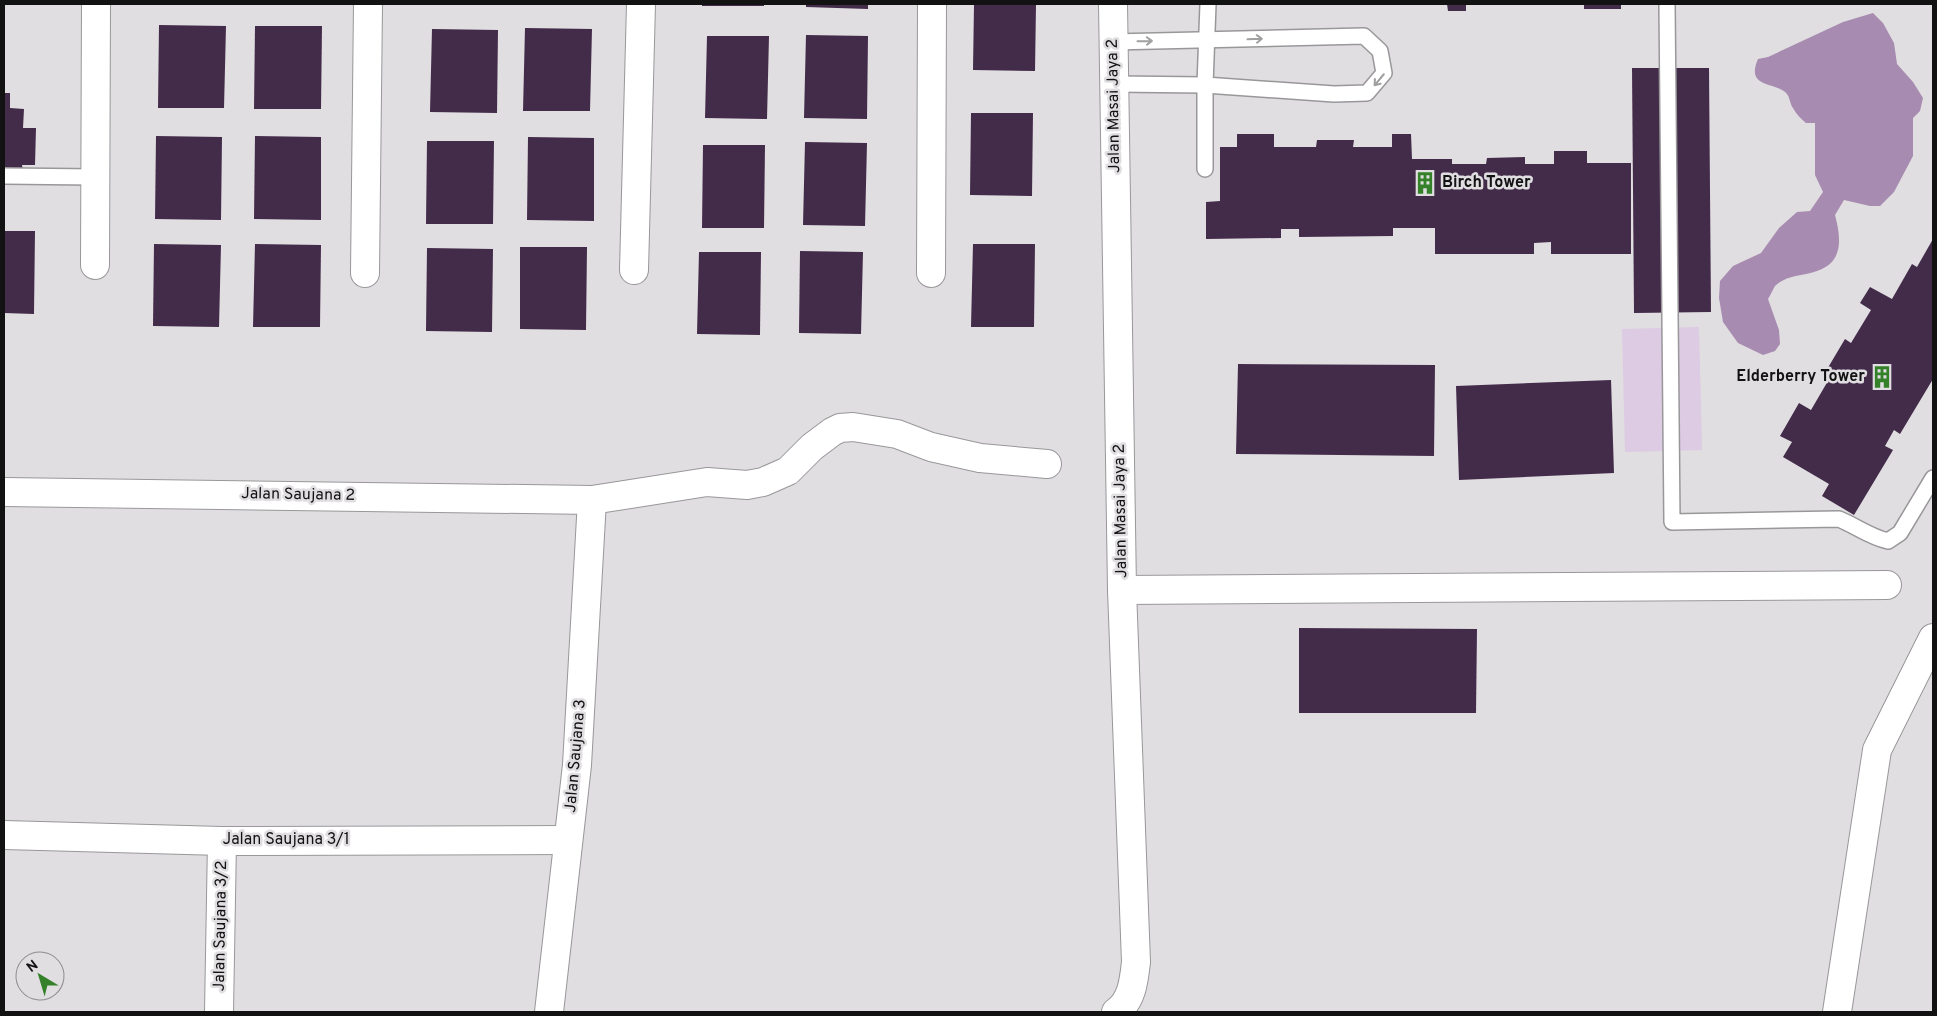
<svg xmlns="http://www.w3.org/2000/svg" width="1937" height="1016" viewBox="0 0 1937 1016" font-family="Overpass,sans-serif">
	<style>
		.green { fill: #ddcae3 }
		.water { fill: #a78bb0 }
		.building { fill: #432b4a }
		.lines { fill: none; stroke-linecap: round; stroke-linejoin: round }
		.service-casing { stroke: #99979a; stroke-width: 18 }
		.minor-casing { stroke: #99979a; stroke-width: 30 }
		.service { stroke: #fff; stroke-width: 15 }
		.minor { stroke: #fff; stroke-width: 28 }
		.oneway { stroke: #a0a0a1 }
		.labels { text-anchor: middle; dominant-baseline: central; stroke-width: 5; stroke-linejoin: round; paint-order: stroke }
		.street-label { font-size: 16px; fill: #121213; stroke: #e0dee1 }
		.poi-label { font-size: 16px; font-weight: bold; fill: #121213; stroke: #e0dee1; text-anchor: start }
	</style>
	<rect width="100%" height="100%" fill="#e0dee1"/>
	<path class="green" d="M1699,327L1702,450L1625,452L1622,329Z"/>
	<path class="water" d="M1873,13L1883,23L1894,43L1897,64L1913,82L1923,98L1920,111L1913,118V156L1894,192L1880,206H1870L1844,200L1835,215C1841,238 1844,262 1817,271C1804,276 1787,275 1776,285C1773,288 1771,295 1768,299L1779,330L1780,344L1775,351L1763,355L1738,343L1723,322L1719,298L1720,281L1733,266L1761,253L1779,228L1797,212L1810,211L1823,192L1815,175V123H1806C1801,119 1796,114 1793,108C1790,104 1790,98 1787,94C1776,81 1745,89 1758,59L1768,57L1843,22Z"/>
	<g class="building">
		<rect x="702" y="4" width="62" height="2"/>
		<path d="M806,4H868V9L806,7Z"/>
		<path d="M974,4H1036L1035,71L973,70Z"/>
		<path d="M1447,4H1466V11H1448Z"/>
		<rect x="1584" y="4" width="37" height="5"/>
		<path d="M159,25L226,26L224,108H158Z"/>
		<path d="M255,26H322L321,109H254Z"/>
		<path d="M525,28L592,29L590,111H523Z"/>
		<path d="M432,29L498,30L497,113L430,112Z"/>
		<path d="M806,35L868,36L867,119L804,118Z"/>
		<path d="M707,36H769L767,119L705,118Z"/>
		<path d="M1632,68H1709L1711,312L1634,313Z"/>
		<path d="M4,93H10V108L24,109L23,128H36L35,165H22L23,170H4Z"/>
		<path d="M971,113H1033L1032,196L970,195Z"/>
		<path d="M1237,134H1274V147H1316L1317,140H1354L1353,147H1392V134H1411L1412,159H1452V164H1486L1487,158L1525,157V164H1554V151H1587V163H1631V254H1551V242L1534,243V254H1435V228H1393V236L1299,237V229H1281V238L1206,239V202L1220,201V147H1237Z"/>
		<path d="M156,136L222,137L221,220L155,219Z"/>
		<path d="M255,136L321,137V220L254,219Z"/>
		<path d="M528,137L594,138V221L527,220Z"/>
		<path d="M427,141H494L493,224H426Z"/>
		<path d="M805,142L867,143L865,226L803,225Z"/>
		<path d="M703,145H765L764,228H702Z"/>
		<path d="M4,231H35L34,314L4,313Z"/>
		<path d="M1933,239V379L1900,434L1894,430L1885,446L1893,450L1854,515L1822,496L1829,484L1783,457L1792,442L1780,436L1799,403L1811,410L1832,374L1826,371L1845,339L1851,343L1871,310L1860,303L1870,287L1892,299L1912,264L1917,267Z"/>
		<path d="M154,244L221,245L219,327L153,326Z"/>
		<path d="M255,244L321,245L320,327H253Z"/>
		<path d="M973,244H1035L1034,327H971Z"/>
		<path d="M520,247H587L586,330L520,329Z"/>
		<path d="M427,248L493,249L492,332L426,331Z"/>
		<path d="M800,251L863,252L861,334L799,333Z"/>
		<path d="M699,252H761L760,335L697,334Z"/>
		<path d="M1238,364L1435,365L1434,456L1236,454Z"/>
		<path d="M1611,380L1614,473L1459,480L1456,386Z"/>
		<path d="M1299,628L1477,629L1476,713H1299Z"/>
	</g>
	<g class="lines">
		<defs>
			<g id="service">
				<path d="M1667,4L1672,522L1839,519C1856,526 1870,537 1888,541L1900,533L1933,478"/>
				<path d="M1113,42L1364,36L1380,51L1384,73L1367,93L1334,94L1205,85L1114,84"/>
				<path d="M1205,169V85L1208,4"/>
				<path d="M4,176L95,177"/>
			</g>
			<g id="minor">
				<path d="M1113,4L1122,590L1136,962C1134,980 1132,1001 1116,1012"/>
				<path d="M95,265L96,4"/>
				<path d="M634,270L641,4"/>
				<path d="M365,273L368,4"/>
				<path d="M931,273L932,4"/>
				<path d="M4,492L592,500L707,482L747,485L763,482L788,471L812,447L832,432L840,428L853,427L897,434L931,447L980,458L1047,464"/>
				<path d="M1122,590L1887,585"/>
				<path d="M4,835L222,841L568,840"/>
				<path d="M219,1012L222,841"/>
				<path d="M549,1012L577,765L592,500"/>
				<path d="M1837,1012L1877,750L1933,638"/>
			</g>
		</defs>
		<use href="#service" class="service-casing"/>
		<use href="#minor" class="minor-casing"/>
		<use href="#service" class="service"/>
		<use href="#minor" class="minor"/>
	</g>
	<defs><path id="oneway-shaft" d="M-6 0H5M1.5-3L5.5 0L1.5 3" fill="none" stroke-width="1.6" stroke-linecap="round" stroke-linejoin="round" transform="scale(1.25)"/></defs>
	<g class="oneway">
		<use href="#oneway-shaft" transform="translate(1255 39) rotate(-2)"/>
		<use href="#oneway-shaft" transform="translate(1145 41) rotate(-1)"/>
		<use href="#oneway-shaft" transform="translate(1379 80) rotate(130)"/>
	</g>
	<defs>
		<symbol id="building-bare" viewBox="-9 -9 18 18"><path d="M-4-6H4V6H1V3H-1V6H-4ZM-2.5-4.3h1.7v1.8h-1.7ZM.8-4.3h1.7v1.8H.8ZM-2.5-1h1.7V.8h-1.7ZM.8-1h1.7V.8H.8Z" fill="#34812a" stroke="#e0dee1" stroke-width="2.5" paint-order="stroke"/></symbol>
	</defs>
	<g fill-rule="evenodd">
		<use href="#building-bare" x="1409" y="167" width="32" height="32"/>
		<use href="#building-bare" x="1866" y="361" width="32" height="32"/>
	</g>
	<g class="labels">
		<g class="street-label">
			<text transform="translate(1114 106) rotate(-91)">Jalan Masai Jaya 2</text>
			<text transform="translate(298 495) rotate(1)">Jalan Saujana 2</text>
			<text transform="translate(1121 511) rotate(-91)">Jalan Masai Jaya 2</text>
			<text transform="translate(576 756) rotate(-85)">Jalan Saujana 3</text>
			<text x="286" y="840">Jalan Saujana 3/1</text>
			<text transform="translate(221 926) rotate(-89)">Jalan Saujana 3/2</text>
		</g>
		<g class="poi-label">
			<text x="1442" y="183">Birch Tower</text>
			<text x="1865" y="377" text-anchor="end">Elderberry Tower</text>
		</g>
	</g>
	<rect width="1937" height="1016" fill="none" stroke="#121213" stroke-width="10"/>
	<g transform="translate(40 976) rotate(322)"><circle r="24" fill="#e0dee1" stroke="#8e8c8f"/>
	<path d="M0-4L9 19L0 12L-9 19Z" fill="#34812a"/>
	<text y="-8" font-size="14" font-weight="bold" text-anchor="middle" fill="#121213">N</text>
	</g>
</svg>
